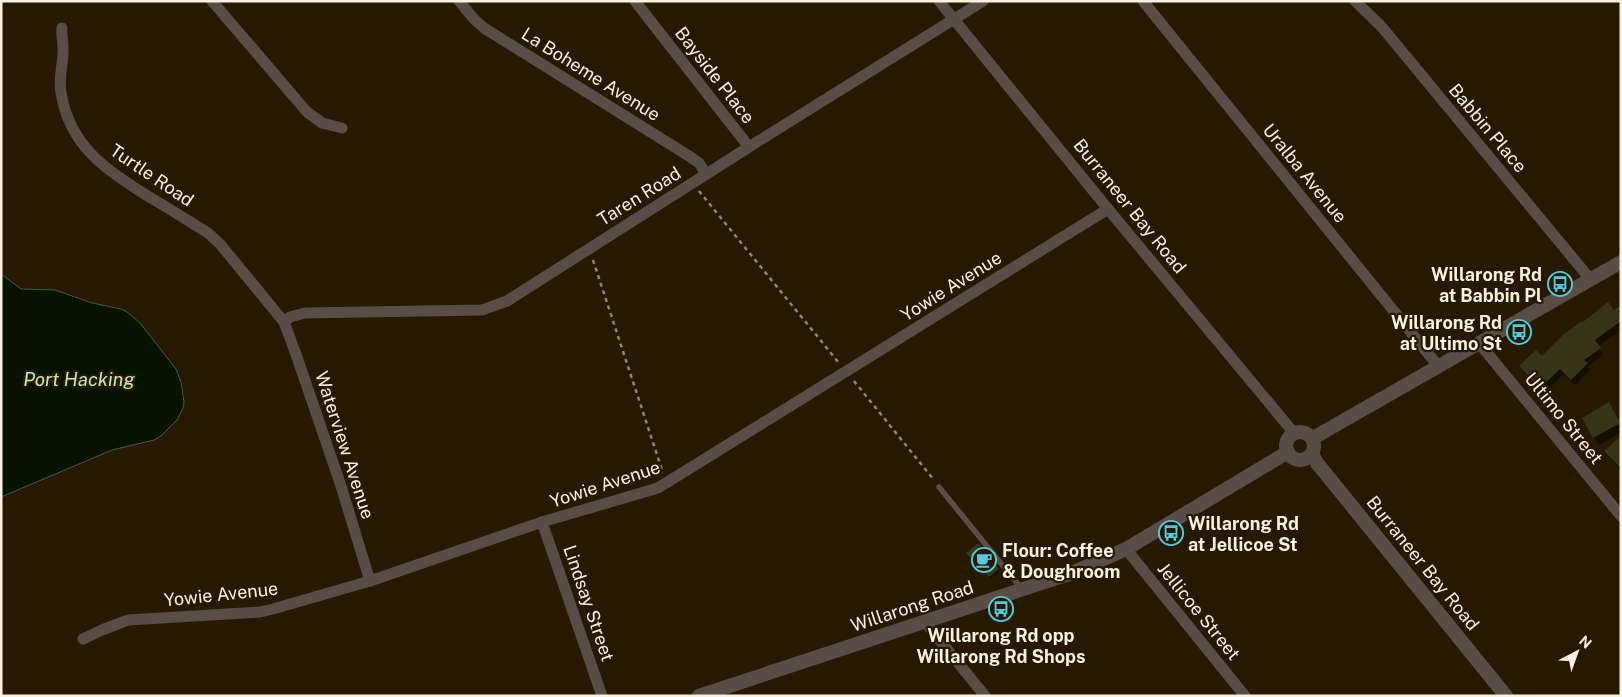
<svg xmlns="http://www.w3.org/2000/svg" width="1622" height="697" viewBox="0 0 1622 697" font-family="'Public Sans',sans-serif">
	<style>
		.water { fill: #061300; stroke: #4f5644 }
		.shadow { fill: #0007 }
		.building { fill: #373519 }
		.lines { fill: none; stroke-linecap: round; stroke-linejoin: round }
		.path { stroke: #918672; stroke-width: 2.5; stroke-dasharray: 4 4; stroke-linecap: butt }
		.service { stroke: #594d45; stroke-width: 5.5 }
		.minor { stroke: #594d45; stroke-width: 11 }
		.tertiary { stroke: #594d45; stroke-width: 14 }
		.labels { text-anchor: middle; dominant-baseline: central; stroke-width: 4.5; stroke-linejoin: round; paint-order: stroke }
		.street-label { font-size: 18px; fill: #faf1e1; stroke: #271901 }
		.poi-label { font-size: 18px; font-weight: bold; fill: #faf1e1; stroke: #271901; text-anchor: end }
		.water-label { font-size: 19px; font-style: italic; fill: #c7ecad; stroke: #271901 }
	</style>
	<rect width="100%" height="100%" fill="#271901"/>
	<path class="water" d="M1,274L21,289L55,290L92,303L121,309L127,312L140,323L176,369L181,382L184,402L183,408L177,420L161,436L154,440L112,450L1,497Z"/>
	<g class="shadow">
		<path d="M1621,306V330L1598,346L1603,355L1588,366L1590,370L1575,385L1564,374L1544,394L1524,372L1520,366L1542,358Z"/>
		<path d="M1608,404L1621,425V433L1599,445L1583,418Z"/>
		<path d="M1621,438V470L1606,452Z"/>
		<path d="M969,555L998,569L999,571L990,579Z"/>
	</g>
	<g class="building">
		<path d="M1608,302L1614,310L1621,305V321L1595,340L1601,348L1584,360L1588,363L1571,380L1560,369L1540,388L1519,366L1536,350L1542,356L1564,334L1582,321L1583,322Z"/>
		<path d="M1609,402L1620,423L1593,438L1582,418Z"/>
		<path d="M1621,436V468L1604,451Z"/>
		<path d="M978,543L999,569L989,577L966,553Z"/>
	</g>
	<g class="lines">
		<g class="path">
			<path d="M699,191L839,363"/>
			<path d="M593,260L663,473"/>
			<path d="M854,381L934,480"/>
		</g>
		<path class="service" d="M939,487L1021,588"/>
		<g class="minor">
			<path d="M212,1L307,112L322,123L342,128"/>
			<path d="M459,1L474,19L484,28L689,156L699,163L706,174"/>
			<path d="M635,1L749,147"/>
			<path d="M939,1L1108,209L1294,433"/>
			<path d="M1143,1L1439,367"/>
			<path d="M1355,1L1381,26L1591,280"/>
			<path d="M62,28C61,35 63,40 63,47C64,62 58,77 61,93C70,146 104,168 146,195C167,207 187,220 208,233L220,244L284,322L297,357L341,486L370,581"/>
			<path d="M284,322L290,317L305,313L482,310L507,301L749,147L983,1"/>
			<path d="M1479,343L1621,516"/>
			<path d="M542,522L602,696"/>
			<path d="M1126,549L1245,696"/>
			<path d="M925,622L985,696"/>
			<path d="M83,639L102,630L128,620L260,612L273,609L370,581L542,522L658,488L1108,209"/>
		</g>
		<g class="tertiary">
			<circle cx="1300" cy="446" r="14"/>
			<path d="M1313,438L1621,262"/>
			<path d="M1312,454L1317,463L1506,696"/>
			<path d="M699,696L1072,573L1126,549L1288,452"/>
		</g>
	</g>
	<defs>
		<symbol id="bus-ring" viewBox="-11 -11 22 22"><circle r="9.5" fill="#271901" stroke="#55cade" stroke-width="1.5"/><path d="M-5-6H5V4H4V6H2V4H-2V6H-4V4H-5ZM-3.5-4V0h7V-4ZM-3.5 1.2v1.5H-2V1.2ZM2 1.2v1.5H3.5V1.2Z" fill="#55cade"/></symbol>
		<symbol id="cafe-ring" viewBox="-11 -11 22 22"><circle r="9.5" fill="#271901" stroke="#55cade" stroke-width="1.5"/><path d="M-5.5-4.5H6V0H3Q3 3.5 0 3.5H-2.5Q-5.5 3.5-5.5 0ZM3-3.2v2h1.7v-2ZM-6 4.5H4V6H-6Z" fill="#55cade"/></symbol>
	</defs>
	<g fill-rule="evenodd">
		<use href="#bus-ring" x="1546" y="270" width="28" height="28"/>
		<use href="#bus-ring" x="1505" y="318" width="28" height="28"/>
		<use href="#bus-ring" x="1157" y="519" width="28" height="28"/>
		<use href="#cafe-ring" x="970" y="546" width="28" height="28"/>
		<use href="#bus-ring" x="987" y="595" width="28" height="28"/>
	</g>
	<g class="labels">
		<g class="street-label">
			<text transform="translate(591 74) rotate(32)">La Boheme Avenue</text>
			<text transform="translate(715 75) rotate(52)">Bayside Place</text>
			<text transform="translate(1488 128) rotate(50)">Babbin Place</text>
			<text transform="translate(1305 173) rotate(51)">Uralba Avenue</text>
			<text transform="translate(152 175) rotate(34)">Turtle Road</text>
			<text transform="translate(639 196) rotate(-32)">Taren Road</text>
			<text transform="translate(1130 206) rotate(51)">Burraneer Bay Road</text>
			<text transform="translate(951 286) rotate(-32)">Yowie Avenue</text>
			<text transform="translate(1564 418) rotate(51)">Ultimo Street</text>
			<text transform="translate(345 445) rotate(72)">Waterview Avenue</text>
			<text transform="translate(605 484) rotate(-18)">Yowie Avenue</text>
			<text transform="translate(1423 563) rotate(51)">Burraneer Bay Road</text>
			<text transform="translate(221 594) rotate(-6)">Yowie Avenue</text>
			<text transform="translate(589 603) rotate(71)">Lindsay Street</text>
			<text transform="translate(912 606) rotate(-18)">Willarong Road</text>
			<text transform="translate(1199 611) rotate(51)">Jellicoe Street</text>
		</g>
		<g class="poi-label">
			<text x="1542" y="274">Willarong Rd<tspan x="1542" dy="21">at Babbin Pl</tspan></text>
			<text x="1502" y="322">Willarong Rd<tspan x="1502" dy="21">at Ultimo St</tspan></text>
			<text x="1188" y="523" text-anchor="start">Willarong Rd<tspan x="1188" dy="21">at Jellicoe St</tspan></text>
			<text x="1002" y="550" text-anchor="start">Flour: Coffee<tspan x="1002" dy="21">&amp; Doughroom</tspan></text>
			<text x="1001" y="635" text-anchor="middle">Willarong Rd opp<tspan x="1001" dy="21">Willarong Rd Shops</tspan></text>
		</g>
		<g class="water-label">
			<text x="79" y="379">Port Hacking</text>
		</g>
	</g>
	<rect width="1622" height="697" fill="none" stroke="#faf1e1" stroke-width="5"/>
	<g transform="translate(1577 652) rotate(41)" stroke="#271901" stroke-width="4" paint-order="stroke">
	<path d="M0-4L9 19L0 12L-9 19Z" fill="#faf1e1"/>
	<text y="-8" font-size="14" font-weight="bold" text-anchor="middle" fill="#faf1e1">N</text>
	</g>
</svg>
